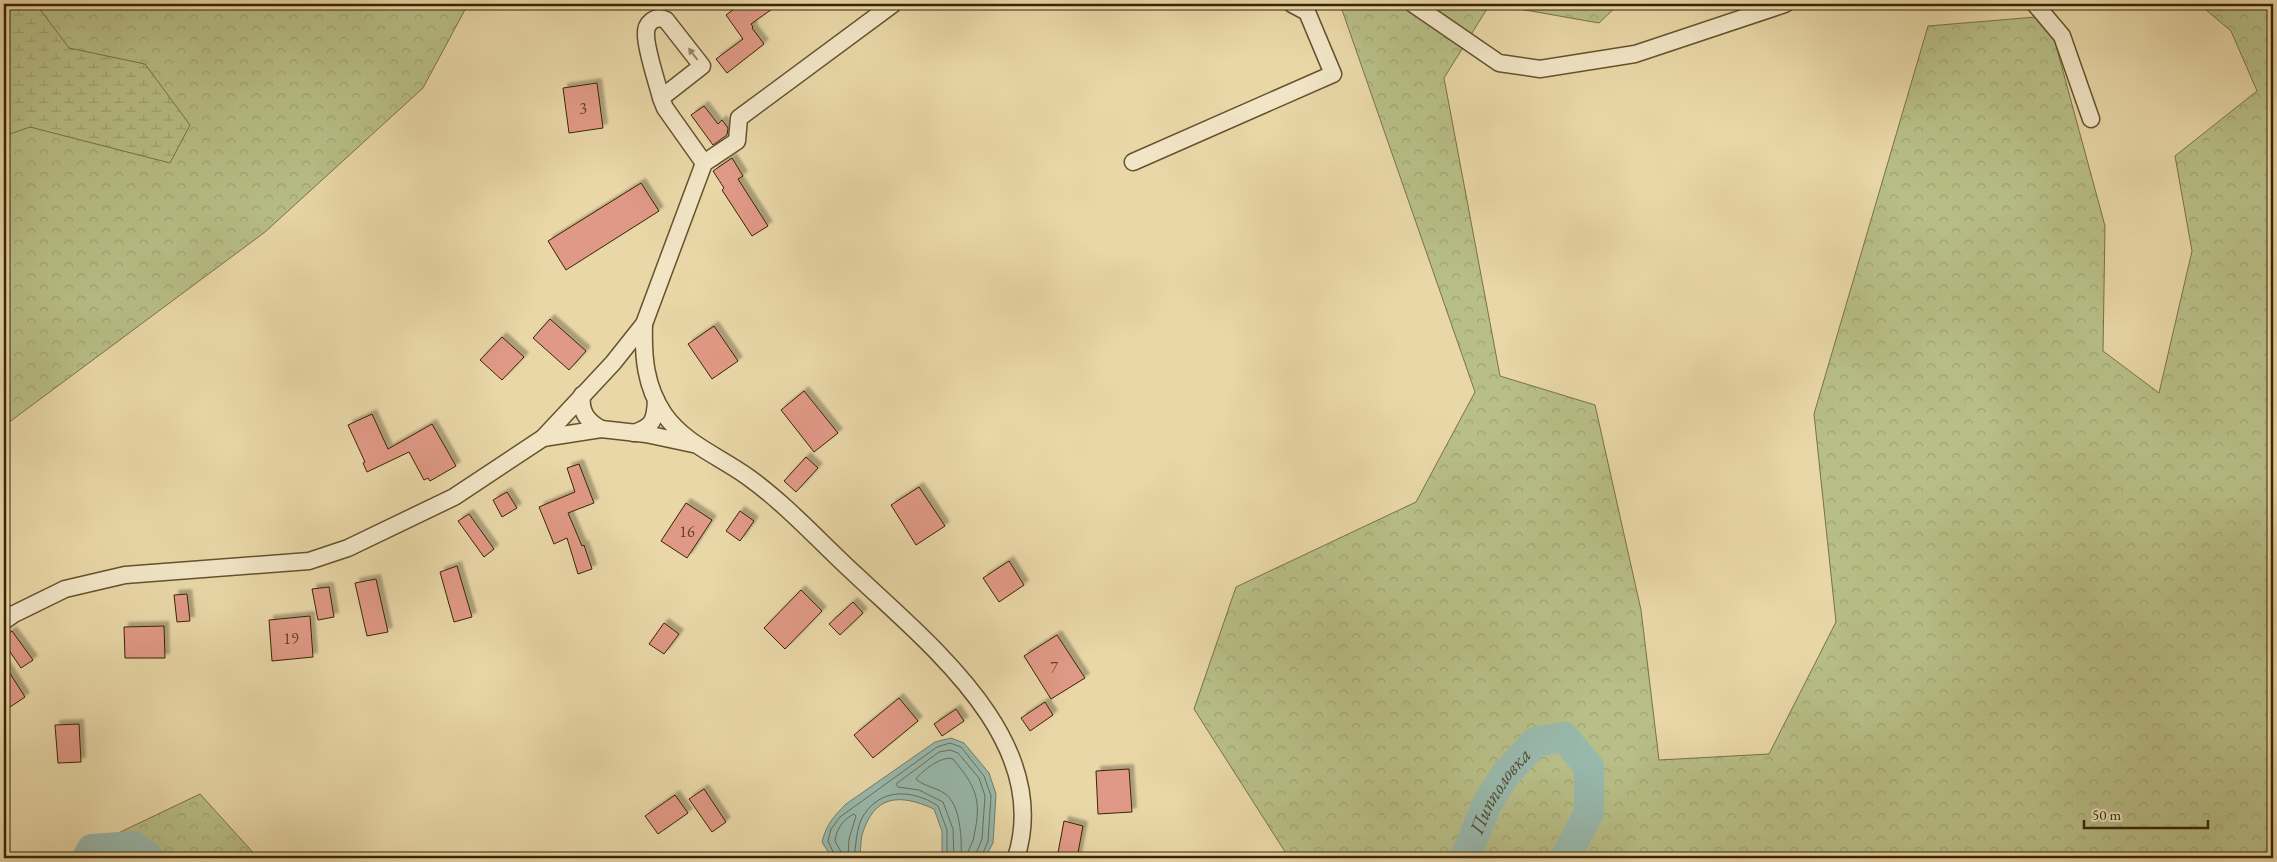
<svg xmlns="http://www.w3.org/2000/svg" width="2277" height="862" viewBox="0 0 2277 862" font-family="'EB Garamond',serif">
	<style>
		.forest { fill: url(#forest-crowns); stroke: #787246 }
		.wetland { fill: url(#wetland-marsh); stroke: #787246 }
		.water { fill: #98b8ac; stroke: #727d69 }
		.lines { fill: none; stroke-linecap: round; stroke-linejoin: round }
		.shore { stroke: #686e58; stroke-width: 1 }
		.river { stroke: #98b8ac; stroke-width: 30 }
		.building { fill: #e09986; stroke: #392504; filter: url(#shadow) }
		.minor-casing { stroke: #65522d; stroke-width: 19 }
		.minor { stroke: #f1e5c6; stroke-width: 16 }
		.oneway { fill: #958565 }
		.labels { text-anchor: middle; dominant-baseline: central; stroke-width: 5; stroke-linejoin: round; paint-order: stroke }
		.number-label { font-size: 16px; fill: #634224 }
		.water-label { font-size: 20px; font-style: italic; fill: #514a2e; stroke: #f1e5c6 }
	</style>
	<defs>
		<pattern id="forest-crowns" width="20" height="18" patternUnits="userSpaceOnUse" patternTransform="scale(1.25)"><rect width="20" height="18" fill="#b8be87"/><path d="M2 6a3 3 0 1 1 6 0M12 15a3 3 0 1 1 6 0" fill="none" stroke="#9fa373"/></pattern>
		<pattern id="wetland-marsh" width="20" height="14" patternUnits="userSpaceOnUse" patternTransform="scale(1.25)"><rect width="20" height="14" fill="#b8be87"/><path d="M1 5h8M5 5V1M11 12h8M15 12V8" fill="none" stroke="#9fa373"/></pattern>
		<filter id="shadow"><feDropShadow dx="4.5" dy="-4.5" stdDeviation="1" flood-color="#0004"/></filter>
	</defs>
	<rect width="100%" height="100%" fill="#e9d7a7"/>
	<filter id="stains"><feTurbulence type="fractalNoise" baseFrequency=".004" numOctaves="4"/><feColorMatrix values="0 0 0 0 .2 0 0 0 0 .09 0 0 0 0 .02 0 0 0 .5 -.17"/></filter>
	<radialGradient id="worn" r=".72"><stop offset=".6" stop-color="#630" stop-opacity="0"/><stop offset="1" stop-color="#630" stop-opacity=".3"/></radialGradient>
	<g class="forest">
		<path d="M4,4H468L423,88L265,232L4,426Z"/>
		<path d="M1340,4H1490L1444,78L1500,376L1595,405L1641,610L1659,760L1769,754L1836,622L1814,414L1928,26L2048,16L2105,226L2103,351L2159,393L2192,251L2175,156L2257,91L2231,31L2199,4H2273V858H1289L1194,709L1236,587L1416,502L1475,392Z"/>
		<path d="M1491,4H1619L1599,23Z"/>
		<path d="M200,794L258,858H66Z"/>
	</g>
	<path class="wetland" d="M4,4H36L69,48L145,64L190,125L170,163L30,127L4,136Z"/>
	<path class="water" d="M951,738L964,743L989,773L996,794L993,843L985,858H942V831L934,809C899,793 874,795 862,835C860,843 862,851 858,858H832L822,842C826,825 834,816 846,804L935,742Z"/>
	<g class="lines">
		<g class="shore">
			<path d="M836,858L828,841L831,829L840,817L937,747L950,743L961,747L984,776L991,796L988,841L981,858"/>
			<path d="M842,858L841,852L835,841C836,829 844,819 854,814L856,816L849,839L848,858"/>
			<path d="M854,858C856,846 856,832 861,820C877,788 911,788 938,806L947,830V858"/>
			<path d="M954,858L953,829L943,802L919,790L898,787L896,784L939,752L950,750L958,753L979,778L985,796L982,839L974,858"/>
			<path d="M961,858C962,841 961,803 944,793C935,787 923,786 916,779C922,771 942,755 953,759C976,787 982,799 974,836C973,844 967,850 967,858"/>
		</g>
		<g class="river">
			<path d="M87,858L92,849L133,846L149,858"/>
			<path id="s1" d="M1465,858L1487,804L1506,774L1535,742L1564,737L1589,767V813L1565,858"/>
		</g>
	</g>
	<g class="building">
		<path d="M741,4H779L751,24L753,27L752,28L764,44L727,73L716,59L743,39L726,15Z"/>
		<path d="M597,83L603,128L569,133L563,88Z"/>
		<path d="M704,106L718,124L722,120L728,128L727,135L713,145L691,115Z"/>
		<path d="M732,158L743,176L738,179L768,226L752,236L722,190L724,188L713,171Z"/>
		<path d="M641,183L659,211L566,270L548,241Z"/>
		<path d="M550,319L586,351L569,370L533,338Z"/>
		<path d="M714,326L738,361L712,379L688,344Z"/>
		<path d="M502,337L524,357L502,380L480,360Z"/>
		<path d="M804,391L838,433L814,452L781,410Z"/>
		<path d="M372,414L388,449L432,424L456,466L430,481L428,478L424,480L409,452L367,472L363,463L365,462L348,425Z"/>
		<path d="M806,457L818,468L796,492L784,481Z"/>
		<path d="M579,464L594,503L568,513L582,546L584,545L592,569L578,574L567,538L554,544L539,507L575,492L567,468Z"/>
		<path d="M919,487L945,526L916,545L891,505Z"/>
		<path d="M507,492L517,508L502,517L493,500Z"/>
		<path d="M686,503L712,520L687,558L661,541Z"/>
		<path d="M740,511L754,521L740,541L726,531Z"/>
		<path d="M469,514L494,549L484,557L458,521Z"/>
		<path d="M1009,561L1024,585L999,602L983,578Z"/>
		<path d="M457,566L472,617L454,622L440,572Z"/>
		<path d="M376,579L388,632L367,636L355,583Z"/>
		<path d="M329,587L334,617L318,620L312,589Z"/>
		<path d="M801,590L822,611L785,649L764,628Z"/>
		<path d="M187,594L190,621L177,622L174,595Z"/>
		<path d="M853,602L863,613L840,635L829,624Z"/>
		<path d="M310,616L313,657L272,661L269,620Z"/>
		<path d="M664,623L679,634L664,654L649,644Z"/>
		<path d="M164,626L165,658H125L124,627Z"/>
		<path d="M12,631L33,660L21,668L4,643V637Z"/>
		<path d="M1057,635L1085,678L1051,699L1024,656Z"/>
		<path d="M4,664L25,697L4,711Z"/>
		<path d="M899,698L918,721L873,758L854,735Z"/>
		<path d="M1045,702L1053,715L1030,731L1021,718Z"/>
		<path d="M956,709L964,721L942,736L934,724Z"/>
		<path d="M79,724L81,762L58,763L55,725Z"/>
		<path d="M1129,769L1132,812L1098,814L1096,771Z"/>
		<path d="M704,789L726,822L712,832L689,799Z"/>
		<path d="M675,795L688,813L658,834L645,816Z"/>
		<path d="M1064,821L1083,826L1077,858H1057Z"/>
	</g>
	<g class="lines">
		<defs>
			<g id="minor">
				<path d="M1413,4L1499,63L1540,69L1635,54L1785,4"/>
				<path d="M2035,4L2062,36L2091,119"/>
				<path d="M661,98L702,66L666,20C655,15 645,23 646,35C646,50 657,82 661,98L665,108L704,163"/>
				<path d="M1133,162L1333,74L1307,12L1292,4"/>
				<path d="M644,324C643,356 645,386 664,414C685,444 719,456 748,477C787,505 821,543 857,576C931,646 1053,742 1016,858"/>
				<path d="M582,395C580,412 587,421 601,429"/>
				<path d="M634,433C653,426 655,421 656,400"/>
				<path d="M543,438L601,429L646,434L693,444"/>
				<path d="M4,621L14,614L65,589L125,575L309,561L348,548L454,497L543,438L613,363L644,324L704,163L737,141L739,118L893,4"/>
			</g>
		</defs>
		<use href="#minor" class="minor-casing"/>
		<use href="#minor" class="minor"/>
	</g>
	<defs><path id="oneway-solid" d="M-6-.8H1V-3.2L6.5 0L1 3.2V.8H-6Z" transform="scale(1.25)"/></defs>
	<use class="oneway" href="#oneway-solid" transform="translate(693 54) rotate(-128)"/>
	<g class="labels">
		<g class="number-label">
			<text x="583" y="108">3</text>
			<text x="687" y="531">16</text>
			<text x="291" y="638">19</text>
			<text x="1054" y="667">7</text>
		</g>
		<g class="water-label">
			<text stroke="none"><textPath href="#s1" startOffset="76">Пипполовка</textPath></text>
		</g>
	</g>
	<rect width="2277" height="862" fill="none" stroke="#e9d7a7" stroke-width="20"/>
	<rect x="5" y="5" width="2267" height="852" fill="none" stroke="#392504" stroke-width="2.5"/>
	<rect x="10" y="10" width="2257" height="842" fill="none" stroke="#392504"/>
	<path d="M2084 820v8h124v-8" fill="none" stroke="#392504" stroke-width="2.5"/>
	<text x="2092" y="820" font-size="15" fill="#392504" stroke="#f1e5c6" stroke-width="4" paint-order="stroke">50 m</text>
	<rect width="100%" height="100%" filter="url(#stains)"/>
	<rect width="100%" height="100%" fill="url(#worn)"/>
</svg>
